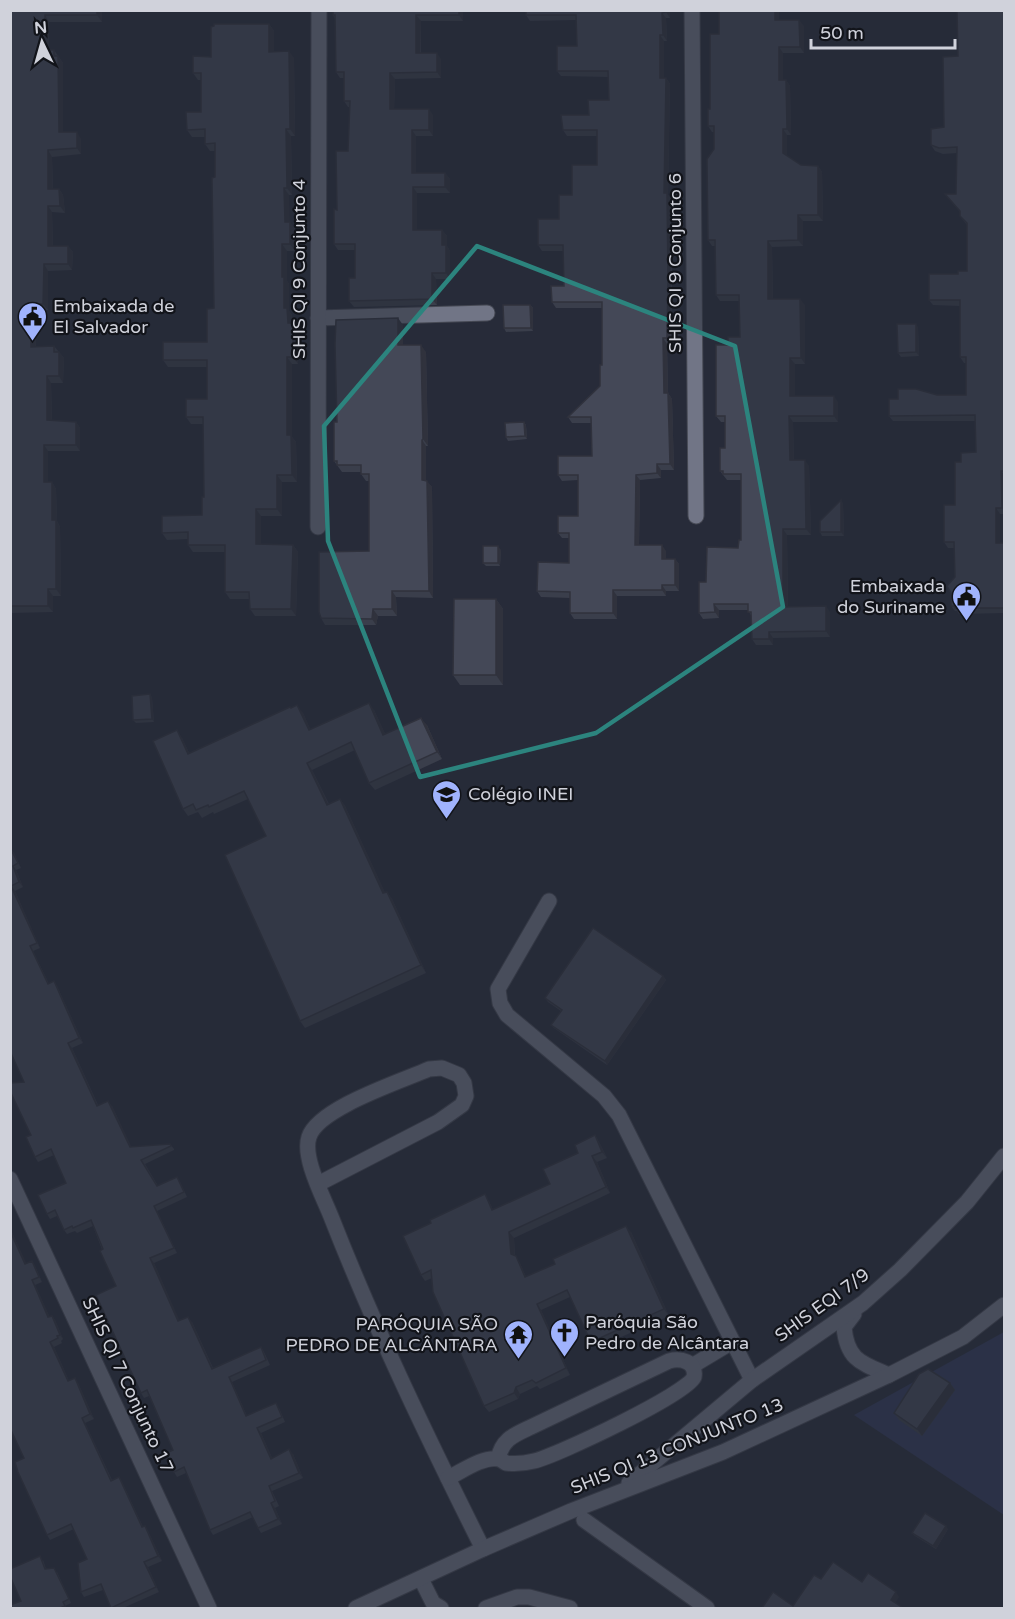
<svg xmlns="http://www.w3.org/2000/svg" width="1015" height="1619" viewBox="0 0 1015 1619" font-family="'Varela Round',sans-serif">
	<style>
		.green { fill: #313959 }
		.lines { fill: none; stroke-linecap: round; stroke-linejoin: round }
		.minor-casing { stroke: #464954; stroke-width: 17 }
		.minor { stroke: #717586; stroke-width: 15 }
		.wall { fill: #3a3e4b }
		.shaded-wall { fill: #30323d }
		.building { fill: #444857; stroke: #30323d; stroke-width: 1.5 }
		.marked { fill: none; stroke: #2c847e; stroke-width: 4.5; stroke-linejoin: round }
		.labels { text-anchor: middle; dominant-baseline: central; stroke-width: 4.5; stroke-linejoin: round; paint-order: stroke }
		.street-label { font-size: 18px; fill: #d0d2db; stroke: #12141a }
		.poi-label { font-size: 18px; fill: #d0d2db; stroke: #12141a; text-anchor: start }
	</style>
	<rect width="100%" height="100%" fill="#272b39"/>
	<path class="green" d="M1004,1332V1515L854,1415Z"/>
	<g class="lines">
		<defs>
			<g id="minor">
				<path d="M692,10L696,516"/>
				<path d="M318,318L487,313"/>
				<path d="M318,527L319,10"/>
				<path d="M549,901L498,989L500,1003L507,1015L604,1096L619,1115L752,1380"/>
				<path d="M10,1179L209,1608"/>
				<path d="M318,1184L438,1122L462,1105L466,1096L464,1083L459,1075L442,1068L429,1069C402,1081 318,1108 309,1137C302,1158 324,1198 332,1219C376,1331 429,1441 483,1549"/>
				<path d="M854,1314L844,1327C847,1360 861,1363 889,1375"/>
				<path d="M692,1366L732,1342"/>
				<path d="M448,1478C461,1472 483,1456 498,1459C501,1459 504,1462 506,1463C514,1464 526,1463 534,1461C556,1456 689,1393 694,1377C697,1361 680,1358 669,1361L531,1427C514,1435 502,1439 498,1459"/>
				<path d="M629,1483L752,1380L863,1303L900,1270L967,1202L1004,1156"/>
				<path d="M584,1520L707,1608"/>
				<path d="M421,1579L433,1603L441,1608"/>
				<path d="M356,1608L483,1549L571,1511L723,1452L889,1375L963,1337L1004,1305"/>
				<path d="M486,1608L517,1597H529L570,1608"/>
			</g>
		</defs>
		<use href="#minor" class="minor-casing"/>
		<use href="#minor" class="minor"/>
	</g>
	<g class="wall">
		<path d="M10,10H102V22H49V50H54L63,63V132L81,139V154L52,157L53,189H59L63,195L65,213L52,212L53,246H68L73,252L72,270L48,271V310H35L36,347L54,346L64,358L63,383H51L52,420L76,422L80,428V451H48V482H52L56,489L57,521L60,527L61,596H53V612L10,613Z"/>
		<path d="M333,10H463V21H421V53L441,59V78L395,79L394,109L433,115V136H416V173H445L450,179V193H417V230H442L447,236V246L450,251V279H436L437,305L354,307L349,301L355,278V250H338L334,244L337,210L348,151L350,107H348L344,101V78H340L336,72L335,19L333,15Z"/>
		<path d="M670,10V18H666L667,41H664V78H666L670,84L668,195L671,199L672,285L671,344H667L668,393L672,399L674,470H661V478L640,480L639,545L666,551V559H675L679,564V591H666V596H617V619H574L570,613V598L541,597L537,591L569,563V538H562L558,533L578,516V480L562,481L558,475L592,456L591,423H572L568,417L600,386L602,365V308H556L552,302L564,286V251H542L538,245L559,219L572,195L597,165V136H567L563,130L589,115L609,100L608,77L561,76L557,71L577,46L576,20L530,21L526,15Z"/>
		<path d="M719,10H779V20L804,26V53H783V80H786L790,86L791,135H787V156L801,165L818,166L822,172L823,221H803V246L772,247L773,299L805,305V364H795V396L838,402V422H793L794,460L809,466L811,535H787L788,607L830,612V637L773,638V645H756L752,639V617L748,610H719V618L703,619L699,613L706,582L738,548L741,540V480H727L720,471L725,448V422H721L716,416L728,345L740,337V301H720L716,295L715,246H712L708,240L714,149V132H712L708,126L719,34Z"/>
		<path d="M1005,10V514H1000V543H1005V613L959,614L957,611H955L951,606L955,577L954,548H948L944,542L955,505L961,462L976,452L975,421H893L889,416L898,399L937,395H966V363H964L960,357V306L933,305L929,300L958,274L967,271V225L960,216V212L945,194H956L957,153L943,154L935,151L931,145L944,127L958,56Z"/>
		<path d="M269,24L274,31V51L294,58L295,136H291L292,195H289V222L295,229V251H287V281L289,284V311L292,315V323L298,330V364H292V437L296,442L297,482H282V516H261V544L293,545L298,552L296,616H255L250,609L249,599H230L225,592V552H193L188,545V539L167,540L162,533L202,515L204,497L203,424H191L186,417L207,399V367H168L163,360L207,342L214,308L215,151H210L205,144V137H192L187,130L201,112V80H198L193,73Z"/>
		<path d="M530,305L533,308V331L506,332L504,328Z"/>
		<path d="M403,325V345L426,352L428,446H426V481L432,487L433,598L396,597L397,616H378L376,625H325L321,618L369,551V481H366L361,474V472H342L334,461L337,422Z"/>
		<path d="M918,327L919,356L901,357L898,353Z"/>
		<path d="M524,422L526,425L527,439L508,441L506,437Z"/>
		<path d="M843,503L844,536H822L820,532Z"/>
		<path d="M501,550L500,566H486L483,563Z"/>
		<path d="M496,599L503,609V685H460L453,675Z"/>
		<path d="M150,694L152,698L154,722L136,723L133,720Z"/>
		<path d="M291,708L303,713L310,729L374,710L385,734L427,725L442,759L375,790L369,783L355,750L312,770L329,804L340,799L345,806L385,893L387,892L392,899L426,973L305,1028L300,1021L266,836L248,799L214,814L213,812L202,818L198,812L188,816L183,809L182,738L189,753Z"/>
		<path d="M10,848L14,853L21,868L16,870L23,887L15,891L40,948L33,951L49,984L57,986L83,1043L72,1048L98,1105L112,1106L131,1147L170,1144L174,1149V1150L145,1164L158,1186L180,1182L187,1197L157,1211L177,1253L154,1263L179,1321L192,1322L213,1368L261,1347L264,1352L270,1365L232,1382L247,1416L279,1408L285,1422L261,1433L272,1458L293,1454L303,1478L272,1491L279,1506L275,1508L282,1524L261,1533L258,1528L253,1517L213,1535L210,1530L186,1473L177,1477L174,1472L173,1450L149,1396L144,1398L141,1393L116,1286L93,1226L77,1233L75,1231L67,1234L64,1230L57,1216L50,1219L47,1214L66,1183L54,1155L38,1162L35,1157L24,1082L10,1051Z"/>
		<path d="M663,976L666,980L607,1065L554,1028L551,1025L561,1011L548,1002L545,998Z"/>
		<path d="M595,1135L599,1142L607,1158L597,1162L610,1193L514,1238L515,1256L520,1263L526,1277L631,1232L669,1316L596,1348L591,1342L570,1297L541,1310L570,1375L540,1389L537,1386L520,1394L518,1399L489,1412L484,1406L432,1278L425,1281L421,1275L489,1201L493,1210L550,1184Z"/>
		<path d="M10,1228L26,1264L32,1261L35,1266L42,1282L35,1285L49,1316H52L55,1320L63,1339L61,1341L62,1343L54,1347L69,1381L78,1383L94,1419L85,1423L112,1480L119,1477L122,1482L143,1527L145,1526L148,1531L162,1561L148,1567L159,1592L123,1608H112L103,1590L84,1597L81,1592L87,1559L74,1529L50,1540L47,1535L24,1458L10,1428Z"/>
		<path d="M950,1383L955,1390L922,1436L899,1420L894,1413Z"/>
		<path d="M948,1529L936,1549L915,1536L912,1533Z"/>
		<path d="M43,1560L46,1569L57,1572L71,1603L65,1606L67,1608H10L21,1601Z"/>
	</g>
	<g class="shaded-wall">
		<path d="M97,10H102V22L97,15Z"/>
		<path d="M459,10H463V21L459,15Z"/>
		<path d="M666,10H670V18L666,12Z"/>
		<path d="M775,10H779V26L775,20Z"/>
		<path d="M662,13L666,18L667,41L663,35Z"/>
		<path d="M45,15L49,22V56L45,50Z"/>
		<path d="M416,15L421,21L420,59L416,53Z"/>
		<path d="M799,20L804,26V53L800,47Z"/>
		<path d="M269,24L274,31V59L269,52Z"/>
		<path d="M660,35L664,41V84L660,78Z"/>
		<path d="M779,47L783,53V86L779,80Z"/>
		<path d="M289,51L294,58L295,136L290,129Z"/>
		<path d="M437,53L441,59V78L437,72Z"/>
		<path d="M58,56L63,63V139L59,132Z"/>
		<path d="M390,73L395,79L394,115L390,109Z"/>
		<path d="M666,78L670,84L668,195L671,199V344L667,338L664,193Z"/>
		<path d="M786,80L790,86L791,135L787,129Z"/>
		<path d="M429,109L433,115V136L429,130Z"/>
		<path d="M286,129L291,136L292,195L287,188Z"/>
		<path d="M783,129L787,135V159L783,153Z"/>
		<path d="M412,130L416,136V179L412,173Z"/>
		<path d="M77,132L81,139V154L77,148Z"/>
		<path d="M48,150L52,157L53,195L48,189Z"/>
		<path d="M818,166L822,172L823,221L818,215Z"/>
		<path d="M445,173L450,179V193L445,187Z"/>
		<path d="M413,187L417,193V236L413,230Z"/>
		<path d="M284,188L289,195L290,229L285,222Z"/>
		<path d="M59,189L63,195L65,213L60,206Z"/>
		<path d="M48,206L52,212L53,252L48,246Z"/>
		<path d="M798,215L803,221V246L798,240Z"/>
		<path d="M290,222L295,229V251L290,244Z"/>
		<path d="M442,230L447,236V246L450,251V279L446,273L442,245Z"/>
		<path d="M768,241L772,247L773,305L768,299Z"/>
		<path d="M282,244L287,251V281L289,284V311L292,315L293,330L288,323L284,308L282,277Z"/>
		<path d="M68,246L73,252L72,270L68,264Z"/>
		<path d="M44,264L48,271V310L43,304Z"/>
		<path d="M432,273L436,279L437,305L432,299Z"/>
		<path d="M800,299L805,305V364L801,358Z"/>
		<path d="M31,304L35,310L36,353L31,347Z"/>
		<path d="M530,305L533,308V331L531,328Z"/>
		<path d="M398,318L403,325V352L398,345Z"/>
		<path d="M293,323L298,330V364L293,357Z"/>
		<path d="M916,324L918,327L919,356L916,352Z"/>
		<path d="M663,338L667,344L668,398L664,393Z"/>
		<path d="M421,345L426,352L428,446L423,439Z"/>
		<path d="M59,352L64,358L63,383L59,376Z"/>
		<path d="M287,357L292,364V437L296,442L297,482L292,475L287,435Z"/>
		<path d="M790,358L795,364V402L790,396Z"/>
		<path d="M47,376L51,383L52,426L47,420Z"/>
		<path d="M668,393L672,399L674,470L670,464Z"/>
		<path d="M834,396L838,402V422L834,416Z"/>
		<path d="M789,416L793,422L794,466L790,460Z"/>
		<path d="M76,422L80,428V451L76,445Z"/>
		<path d="M524,422L526,425L527,439L525,436Z"/>
		<path d="M422,440L426,446V487L422,480Z"/>
		<path d="M44,445L48,451V489L44,482Z"/>
		<path d="M805,460L809,466L811,535L806,529Z"/>
		<path d="M657,464L661,470V478L657,473Z"/>
		<path d="M1001,471L1005,476V512L1002,508Z"/>
		<path d="M277,475L282,482V516L277,509Z"/>
		<path d="M636,475L640,480L639,551L635,545Z"/>
		<path d="M427,481L432,487L433,598L429,591Z"/>
		<path d="M52,482L56,489L57,521L60,527L61,596L56,589L52,520Z"/>
		<path d="M841,500L843,503L844,536L841,532Z"/>
		<path d="M996,508L1000,514V549L996,543Z"/>
		<path d="M256,509L261,516V551L256,544Z"/>
		<path d="M783,529L787,535L788,613L783,607Z"/>
		<path d="M293,545L298,552L296,616L291,609Z"/>
		<path d="M662,545L666,551V565L662,559Z"/>
		<path d="M498,546L501,550L500,566L498,563Z"/>
		<path d="M675,559L679,564V591L675,585Z"/>
		<path d="M662,585L666,591V596L662,590Z"/>
		<path d="M48,589L53,596V612L48,606Z"/>
		<path d="M613,590L617,596V619L613,613Z"/>
		<path d="M392,591L396,597L397,616L392,609Z"/>
		<path d="M496,599L503,609V685L496,675Z"/>
		<path d="M714,604L719,610V618L715,612Z"/>
		<path d="M826,606L830,612V637L826,631Z"/>
		<path d="M373,609L378,616L376,625L372,619Z"/>
		<path d="M769,632L773,638V645L769,639Z"/>
		<path d="M150,694L152,698L154,722L152,719Z"/>
		<path d="M369,703L374,710L389,742L383,735Z"/>
		<path d="M297,705L303,713L314,737L309,730Z"/>
		<path d="M421,718L427,725L442,759L437,752Z"/>
		<path d="M177,730L182,738L193,761L188,754Z"/>
		<path d="M307,763L312,770L332,812L327,805Z"/>
		<path d="M340,799L345,806L389,901L383,893Z"/>
		<path d="M10,848L14,853L21,868L18,863Z"/>
		<path d="M13,866L16,870L23,887L19,882Z"/>
		<path d="M11,886L15,891L40,948L37,943Z"/>
		<path d="M387,892L392,899L426,973L421,965Z"/>
		<path d="M30,946L33,951L51,989L48,984Z"/>
		<path d="M663,976L666,980L607,1065L605,1061Z"/>
		<path d="M54,981L57,986L83,1043L79,1038Z"/>
		<path d="M68,1043L72,1048L100,1111L97,1106Z"/>
		<path d="M108,1101L112,1106L134,1152L130,1147Z"/>
		<path d="M595,1135L599,1142L607,1158L602,1152Z"/>
		<path d="M592,1156L597,1162L610,1193L606,1187Z"/>
		<path d="M485,1194L489,1201L496,1217L492,1210Z"/>
		<path d="M154,1206L157,1211L177,1253L174,1248Z"/>
		<path d="M626,1226L631,1232L669,1316L664,1309Z"/>
		<path d="M10,1228L29,1269L25,1264L10,1231Z"/>
		<path d="M509,1232L514,1238L515,1261L511,1254Z"/>
		<path d="M516,1256L520,1263L529,1284L525,1277Z"/>
		<path d="M150,1258L154,1263L182,1326L178,1321Z"/>
		<path d="M32,1261L35,1266L42,1282L39,1277Z"/>
		<path d="M32,1280L35,1285L52,1322L48,1317Z"/>
		<path d="M537,1304L541,1310L570,1375L566,1368Z"/>
		<path d="M52,1316L55,1320L63,1339L60,1335Z"/>
		<path d="M188,1317L192,1322L215,1374L212,1369Z"/>
		<path d="M50,1342L54,1347L71,1386L68,1381Z"/>
		<path d="M229,1377L232,1382L249,1421L246,1416Z"/>
		<path d="M75,1378L78,1383L94,1419L90,1414Z"/>
		<path d="M950,1383L955,1390L922,1436L917,1429Z"/>
		<path d="M516,1387L520,1394L518,1399L514,1393Z"/>
		<path d="M82,1418L85,1423L114,1486L111,1481Z"/>
		<path d="M257,1428L261,1433L275,1464L271,1459Z"/>
		<path d="M289,1449L293,1454L303,1478L299,1473Z"/>
		<path d="M119,1477L122,1482L145,1532L142,1527Z"/>
		<path d="M271,1503L275,1508L282,1524L278,1519Z"/>
		<path d="M145,1526L148,1531L162,1561L158,1556Z"/>
		<path d="M946,1526L948,1529L936,1549L933,1546Z"/>
		<path d="M144,1562L148,1567L159,1592L156,1587Z"/>
		<path d="M896,1592L899,1597L894,1605L891,1600Z"/>
	</g>
	<g class="building">
		<path d="M10,10H97V15H45V50H54V56H58L59,132H77V148L48,150V189H59L60,206H48V246H68V264H44L43,304H31V347L54,346V352H59V376H47V420L76,422V445H44V482H52V520H56V589H48V606H10Z"/>
		<path d="M333,10H459V15H416V53H437V72L390,73V109H429V130H412V173H445V187H413V230H442V245H446V273H432V299L349,301V278H355V244H334V209L337,210L336,151H348L350,101H344V72H336L335,15H333Z"/>
		<path d="M526,10H666V12L662,13L663,35H660V78H666L664,193H667L668,279L667,338H663L664,393H668L670,464H657V473L636,475L635,545H662V559H675V585H662V590H613V613H570V592L537,591L538,562L569,563V533H558V516H578V475H558V456H592L591,417H568L600,386V365H602V302H552L551,286H564L563,245H538V219H559V195H572V165H597V130H563L561,115H589L588,100H609L608,71H557V46H577L576,15H526Z"/>
		<path d="M719,10H775V20H799L800,47H779V80H786L787,129H783V153L801,165L818,166V215H798V240L768,241V299H800L801,358H790V396H834V416H789L790,460H805L806,529H783V607L826,606V631L769,632V639H752L751,612H748V604H714L715,612L699,613V582H706L707,547L738,548L739,540H741V474H723V471H720V448H725V416H716V345H728V337H740L739,295H716L715,240H708L707,159L714,149V126H708V109H710V34H719Z"/>
		<path d="M957,10H1005V471H1001L1002,508H996V543H1005V608H955V606H951V593L947,586L955,577L954,542H944V505H955V462H961V453L976,452L975,415L889,416V399H898V389H916L937,395H966V357H960V300H929V274H958V271H967V223L960,216V211L945,194H956L957,147L939,148L931,145V129L944,127L943,57L958,56Z"/>
		<path d="M214,24H269V52L289,51L290,129H286L287,188H284L285,222H290V244H282V277H284V308H287L288,323H293V357H287V435H291L292,475H277V509H256V544L293,545L291,609H250L249,592H225V545H188V532L162,533V516L202,515V497H204L203,417H186V399H207V360H163V342H207V309L214,308L212,178L215,177V143L205,144V129L187,130L186,112H201V73H193V56L211,57V27L214,26Z"/>
		<path d="M503,305H530L531,328H504Z"/>
		<path d="M398,318V345H421L423,439L422,440V480L427,481L429,591H392V609H373L372,619L321,618L319,612V552L369,551V474H361V465H337V461H334V422H337L335,344L336,320Z"/>
		<path d="M897,324H916V352L898,353Z"/>
		<path d="M524,422L525,436L506,437L505,423Z"/>
		<path d="M841,500V532H820V521Z"/>
		<rect x="483" y="546" width="15" height="17"/>
		<path d="M454,599H496V675H453Z"/>
		<path d="M150,694L152,719L133,720L132,696Z"/>
		<path d="M369,703L383,735L421,718L437,752L369,783L351,742L307,763L327,805L340,799L383,893L387,892L421,965L300,1021L225,855L266,836L244,791L209,807L208,805L196,810L193,804L183,809L153,741L177,730L188,754L290,707L291,708L297,705L309,730Z"/>
		<path d="M10,848L18,863L13,866L19,882L11,886L37,943L30,946L48,984L54,981L79,1038L68,1043L97,1106L108,1101L130,1147L170,1144L171,1146L141,1160L157,1186L177,1177L184,1192L154,1206L174,1248L150,1258L178,1321L188,1317L212,1369L261,1347L266,1360L229,1377L246,1416L276,1403L282,1417L257,1428L271,1459L289,1449L299,1473L269,1486L275,1501L271,1503L278,1519L258,1528L250,1512L210,1530L184,1467L174,1472L166,1453L173,1450L147,1390L141,1393L96,1295L116,1286L100,1251L103,1249L91,1220L73,1228L72,1226L64,1230L55,1210L47,1214L38,1195L66,1183L51,1149L35,1157L26,1137L31,1135L10,1091V1083L24,1082L10,1051Z"/>
		<path d="M593,928L663,976L605,1061L551,1025L562,1010L545,998Z"/>
		<path d="M595,1135L602,1152L592,1156L606,1187L509,1232L511,1254L516,1256L525,1277L555,1264L553,1259L626,1226L664,1309L591,1342L567,1290L537,1304L566,1368L536,1383L532,1380L516,1387L514,1393L484,1406L433,1292L431,1270L421,1275L403,1236L431,1223L430,1220L485,1194L492,1210L550,1184L543,1169L578,1153L575,1145Z"/>
		<path d="M10,1231L25,1264L32,1261L39,1277L32,1280L48,1317L52,1316L60,1335L57,1336L58,1338L50,1342L68,1381L75,1378L90,1414L82,1418L111,1481L119,1477L142,1527L145,1526L158,1556L144,1562L156,1587L111,1608L101,1584L81,1592L78,1563L87,1559L71,1524L47,1535L18,1472L15,1462L24,1458L10,1428Z"/>
		<path d="M928,1369L950,1383L917,1429L894,1413L919,1374Z"/>
		<path d="M925,1513L946,1526L933,1546L912,1533Z"/>
		<path d="M40,1556L45,1569L54,1568L69,1599L63,1602L65,1606L60,1608H10V1605L21,1601L10,1576V1569Z"/>
		<path d="M833,1562L862,1582L868,1573L896,1592L891,1600L903,1608H762L773,1592L793,1606L814,1575L821,1579Z"/>
	</g>
	<path d="M0 0H1015V1619H0ZM477,246L735,346L783,607L596,733L420,777L328,541L324,426Z" fill="#272b39" fill-opacity=".55" fill-rule="evenodd"/>
	<path class="marked" d="M477,246L735,346L783,607L596,733L420,777L328,541L324,426Z"/>
	<defs>
		<symbol id="civic-pin" viewBox="-11 -11 22 30"><path d="M0 17L-7.5 6A9.5 9.5 0 1 1 7.5 6Z" fill="#a0b3fd" stroke="#12141a"/><path d="M-.6-6.5H3V-4.5H.6V-3L4-1V1h2V6H-6V1h2V-1L-.6-3ZM-1.2 2.5V6h2.4V2.5Z" fill="#111"/></symbol>
		<symbol id="school-pin" viewBox="-11 -11 22 30"><path d="M0 17L-7.5 6A9.5 9.5 0 1 1 7.5 6Z" fill="#a0b3fd" stroke="#12141a"/><path d="M0-5L7-2L0 1L-7-2ZM-4 1L0 2.5L4 1V4Q0 6-4 4Z" fill="#111"/></symbol>
		<symbol id="church-pin" viewBox="-11 -11 22 30"><path d="M0 17L-7.5 6A9.5 9.5 0 1 1 7.5 6Z" fill="#a0b3fd" stroke="#12141a"/><path d="M-1.2-6h2.4v3.5h3.3v2.4h-3.3V6h-2.4V-.1h-3.3v-2.4h3.3Z" fill="#111"/></symbol>
		<symbol id="temple-pin" viewBox="-11 -11 22 30"><path d="M0 17L-7.5 6A9.5 9.5 0 1 1 7.5 6Z" fill="#a0b3fd" stroke="#12141a"/><path d="M0-6L5-2H3V0L6.5 2.5H4V6H1.5V3h-3V6H-4V2.5H-6.5L-3 0V-2H-5Z" fill="#111"/></symbol>
	</defs>
	<g fill-rule="evenodd">
		<use href="#civic-pin" x="16" y="300" width="33" height="45"/>
		<use href="#civic-pin" x="950" y="580" width="33" height="45"/>
		<use href="#school-pin" x="430" y="778" width="33" height="45"/>
		<use href="#church-pin" x="548" y="1316" width="33" height="45"/>
		<use href="#temple-pin" x="502" y="1318" width="33" height="45"/>
	</g>
	<g class="labels">
		<g class="street-label">
			<text transform="translate(675 263) rotate(-90)">SHIS QI 9 Conjunto 6</text>
			<text transform="translate(299 269) rotate(-90)">SHIS QI 9 Conjunto 4</text>
			<text transform="translate(822 1305) rotate(-36)">SHIS EQI 7/9</text>
			<text transform="translate(128 1385) rotate(65)">SHIS QI 7 Conjunto 17</text>
			<text transform="translate(677 1446) rotate(-22)">SHIS QI 13 CONJUNTO 13</text>
		</g>
		<g class="poi-label">
			<text x="53" y="306">Embaixada de<tspan x="53" dy="21">El Salvador</tspan></text>
			<text x="945" y="586" text-anchor="end">Embaixada<tspan x="945" dy="21">do Suriname</tspan></text>
			<text x="468" y="794">Colégio INEI</text>
			<text x="585" y="1322">Paróquia São<tspan x="585" dy="21">Pedro de Alcântara</tspan></text>
			<text x="498" y="1324" text-anchor="end">PARÓQUIA SÃO<tspan x="498" dy="21">PEDRO DE ALCÂNTARA</tspan></text>
		</g>
	</g>
	<rect width="1015" height="1619" fill="none" stroke="#d0d2db" stroke-width="24"/>
	<g transform="translate(42 42) rotate(355)" stroke="#12141a" stroke-width="4.5" paint-order="stroke">
	<path d="M0-4.5L10 22L0 15L-10 22Z" fill="#d0d2db"/>
	<text y="-9" font-size="16" font-weight="bold" text-anchor="middle" fill="#d0d2db">N</text>
	</g>
	<path d="M811 39v9h144v-9" fill="none" stroke="#d0d2db" stroke-width="3"/>
	<text x="820" y="39" font-size="18" fill="#d0d2db" stroke="#12141a" stroke-width="4.5" paint-order="stroke">50 m</text>
</svg>
